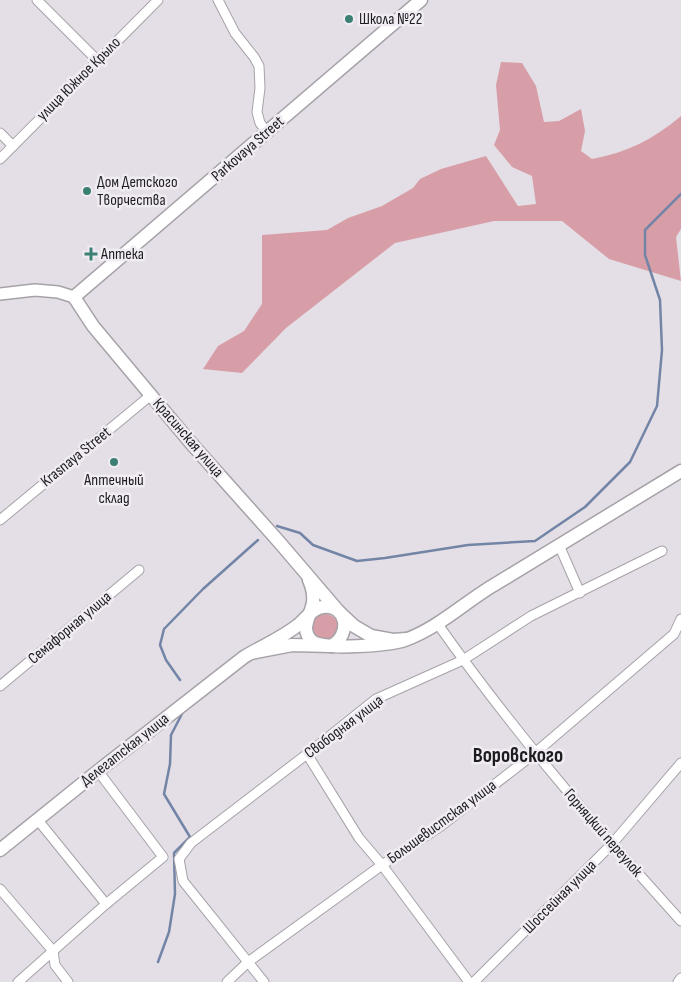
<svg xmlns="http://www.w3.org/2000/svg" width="681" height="982" viewBox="0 0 681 982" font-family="'Sofia Sans Condensed',sans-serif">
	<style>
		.green { fill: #d89ea7 }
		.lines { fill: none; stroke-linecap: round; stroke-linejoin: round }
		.stream { stroke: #7385a6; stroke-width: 2.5 }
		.street-casing { stroke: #a6a2a8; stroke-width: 11 }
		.secondary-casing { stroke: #a6a2a8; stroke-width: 14 }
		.primary-casing { stroke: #a6a2a8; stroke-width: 15 }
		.street { stroke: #fff; stroke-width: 9 }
		.secondary { stroke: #fff; stroke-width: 11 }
		.primary { stroke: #fff; stroke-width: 12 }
		.poi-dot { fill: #3c8074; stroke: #f1ecf3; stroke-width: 2 }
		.labels { text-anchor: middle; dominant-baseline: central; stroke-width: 5; stroke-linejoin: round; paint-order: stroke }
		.poi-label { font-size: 16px; fill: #1d1c1e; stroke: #f1ecf3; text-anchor: start }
		.street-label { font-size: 16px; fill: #1d1c1e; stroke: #f1ecf3 }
		.district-label { font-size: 21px; font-weight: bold; fill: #1d1c1e; stroke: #f1ecf3 }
	</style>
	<rect width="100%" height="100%" fill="#e4dfe6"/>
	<g class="green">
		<path d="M501,62L522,63L536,86L544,122L559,121L581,109L585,131L581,151L592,159C626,153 654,139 681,116V229L676,237L681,281L609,259L562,221H494L395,243L286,328L242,373L203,369L218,346L244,331L262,304V235L327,230L348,218L382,206L413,188L420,179L441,169L486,156L518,206L536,204L532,176L512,167L494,145L500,130L496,85Z"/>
		<circle cx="325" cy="627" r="13"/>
	</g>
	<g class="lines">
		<g class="stream">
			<path d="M277,526L300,533L313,545L357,561L385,558L468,545L535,541L585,507L630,462L657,406L662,350L660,300L645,255V230L681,194"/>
			<path d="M180,680L166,660L160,645L164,629L203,589L258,540"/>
			<path d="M158,962L169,932L175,894L174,853L190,837L164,794L170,764L171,735L184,710"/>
		</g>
		<defs>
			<g id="street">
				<path d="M37,0L98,61"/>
				<path d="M218,0L235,33L254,57L259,66L260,88L257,112L260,123L267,132"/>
				<path d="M0,133L13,146"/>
				<path d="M0,159L158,0"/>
				<path d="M0,520L151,395"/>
				<path d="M559,545L580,593"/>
				<path d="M437,623C511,728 595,826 681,921"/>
				<path d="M0,686L139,570"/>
				<path d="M307,754L359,838L382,865L469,982"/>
				<path d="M37,819L106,904"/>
				<path d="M0,889L53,951L55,965L68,982"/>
				<path d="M18,982L106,904L163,857L98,771"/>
				<path d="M227,982L248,962L382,865L441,826L535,753L674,634L681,619"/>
				<path d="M264,982L183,881L179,859L191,843L307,754L376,699L463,660L531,616L662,551"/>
				<path d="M474,982L612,844L681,763"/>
				<path d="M678,982L681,978"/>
			</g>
			<path id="secondary" d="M0,294L35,290L58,292L74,297"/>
			<g id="primary">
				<path d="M309,580C312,587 314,594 313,602C311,616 299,629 312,641C323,651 390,645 405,640C436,629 462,605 489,588C553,549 617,510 681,471"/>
				<path d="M406,639L393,640L371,636L354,626L339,612L280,543L190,442L93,326L74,297L421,0"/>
				<path d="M0,850L98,771L244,657C262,646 282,638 298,625C306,619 312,608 323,607C347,604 352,635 331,646L292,645L251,653"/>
			</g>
		</defs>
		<use href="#street" class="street-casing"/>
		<use href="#secondary" class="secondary-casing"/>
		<use href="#primary" class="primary-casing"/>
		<use href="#street" class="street"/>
		<use href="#secondary" class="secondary"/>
		<use href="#primary" class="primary"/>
	</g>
	<g class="poi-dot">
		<circle cx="349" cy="19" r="5"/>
		<circle cx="87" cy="191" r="5"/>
		<path d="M88.5 246.5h5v5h5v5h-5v5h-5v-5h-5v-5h5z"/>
		<circle cx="114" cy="462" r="5"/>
	</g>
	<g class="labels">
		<g class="poi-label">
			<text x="359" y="19">Школа №22</text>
			<text x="97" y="182">Дом Детского<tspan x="97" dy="18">Творчества</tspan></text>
			<text x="101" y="254">Аптека</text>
			<text x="114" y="480" text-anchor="middle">Аптечный<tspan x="114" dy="18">склад</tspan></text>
		</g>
		<g class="street-label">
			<text transform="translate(79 79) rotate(-45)">улица Южное Крыло</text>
			<text transform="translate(248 149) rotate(-41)">Parkovaya Street</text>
			<text transform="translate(188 438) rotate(49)">Красинская улица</text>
			<text transform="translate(76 457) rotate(-39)">Krasnaya Street</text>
			<text transform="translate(70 628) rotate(-40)">Семафорная улица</text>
			<text transform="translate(344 727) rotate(-37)">Свободная улица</text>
			<text transform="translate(125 750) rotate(-38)">Делегатская улица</text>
			<text transform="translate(442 822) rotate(-36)">Большевистская улица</text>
			<text transform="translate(603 833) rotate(49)">Горняцкий переулок</text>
			<text transform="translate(560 897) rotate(-45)">Шоссейная улица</text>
		</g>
		<g class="district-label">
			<text x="518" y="755">Воровского</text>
		</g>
	</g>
</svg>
